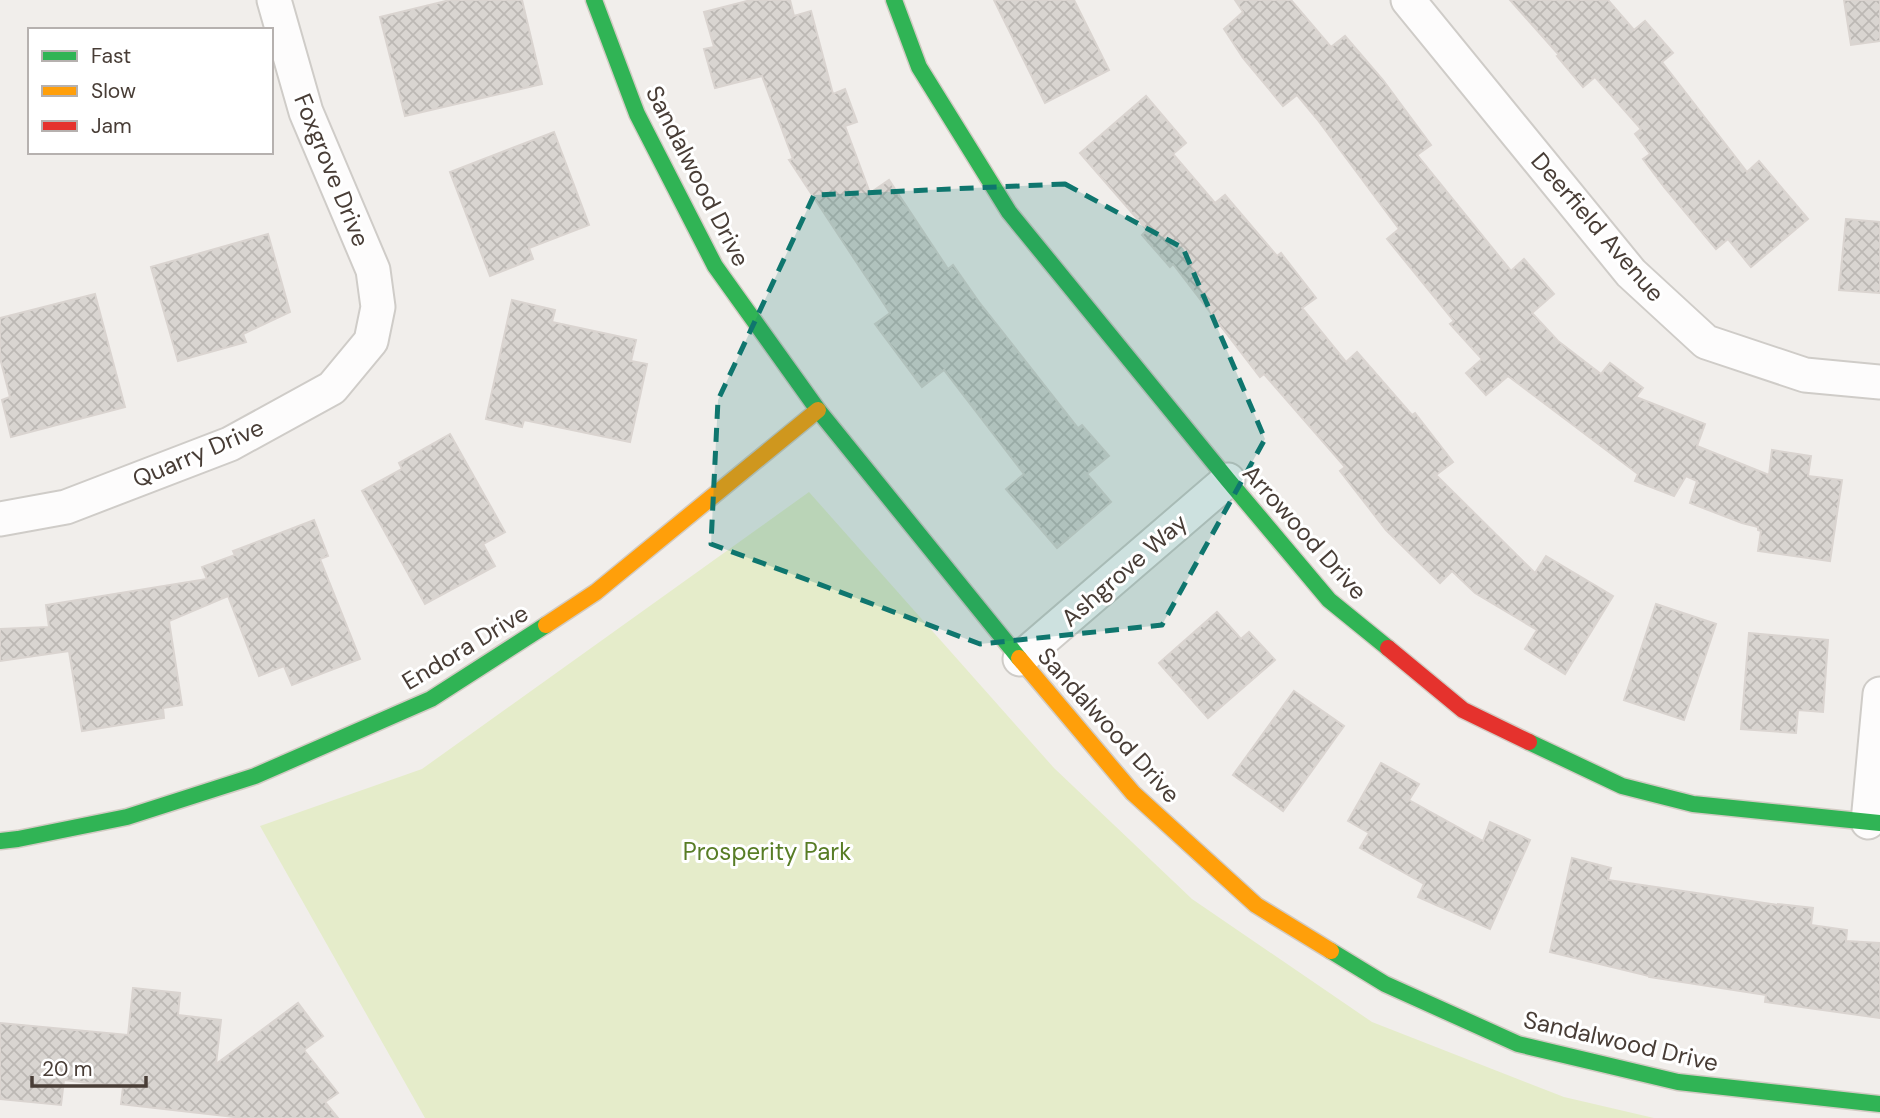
<svg xmlns="http://www.w3.org/2000/svg" width="1880" height="1118" viewBox="0 0 1880 1118" font-family="'DM Sans',sans-serif">
	<style>
		.park { fill: #e5ecca }
		.building { fill: url(#building-cross-hatch); stroke: #dad4d0; stroke-width: 2 }
		.lines { fill: none; stroke-linecap: round; stroke-linejoin: round }
		.street-casing { stroke: #cfccc8; stroke-width: 37 }
		.fast-casing { stroke: #d2cbc3; stroke-width: 19 }
		.slow-casing { stroke: #d2cbc3; stroke-width: 19 }
		.jam-casing { stroke: #d2cbc3; stroke-width: 19 }
		.street { stroke: #fdfcfc; stroke-width: 33 }
		.fast { stroke: #30b455; stroke-width: 16 }
		.slow { stroke: #ff9f0a; stroke-width: 16 }
		.jam { stroke: #e5322d; stroke-width: 16 }
		.marked { fill: #0f766e; fill-opacity: 0.2; stroke: #0f766e; stroke-width: 5; stroke-dasharray: 14 9; stroke-linejoin: round }
		.labels { text-anchor: middle; dominant-baseline: central; stroke-width: 6; stroke-linejoin: round; paint-order: stroke }
		.street-label { font-size: 24px; fill: #483d36; stroke: #fff }
		.park-label { font-size: 24px; fill: #587d26; stroke: #fff }
	</style>
	<defs>
		<pattern id="building-cross-hatch" width="8" height="8" patternUnits="userSpaceOnUse" patternTransform="scale(1.75)"><rect width="8" height="8" fill="#d9d5d1"/><path d="M0 0l8 8M0 8l8-8" fill="none" stroke="#bcb8b4"/></pattern>
	</defs>
	<rect width="100%" height="100%" fill="#f1eeeb"/>
	<path class="park" d="M809,492L1054,768L1192,899L1372,1022L1564,1097L1654,1118H425L260,826L422,769Z"/>
	<g class="building">
		<path d="M450,0H522L542,84L405,116L380,17Z"/>
		<path d="M751,0H790L794,16L811,11L833,94L845,89L857,122L845,126L870,193L889,180L948,269L953,265L979,302L1078,428L1082,425L1109,456L1087,474L1111,502L1057,548L1006,489L1024,474L944,370L922,387L875,324L890,313L789,160L793,159L762,76L715,88L704,49L714,47L704,12Z"/>
		<path d="M994,0H1074L1109,70L1045,103Z"/>
		<path d="M1235,0H1291L1331,47L1345,36L1383,80L1431,145L1417,155L1511,271L1524,259L1554,294L1532,313L1558,341L1601,374L1610,363L1643,388L1636,397L1705,424L1697,446L1769,475L1772,450L1811,456L1808,476L1842,480L1830,561L1758,551L1761,531L1758,530V527L1742,523L1690,503L1697,481L1686,476L1674,496L1635,481L1638,474L1508,376L1486,395L1466,373L1482,359L1450,324L1454,321L1387,239L1399,229L1317,119L1297,95L1283,106L1243,58L1224,29L1243,12Z"/>
		<path d="M1510,0H1608L1634,30L1645,21L1673,53L1662,62L1747,172L1759,161L1808,219L1751,267L1728,239L1716,249L1664,187L1643,159L1650,154L1635,134L1641,129L1595,77L1583,87L1557,56L1559,55Z"/>
		<path d="M1844,0H1880V41L1851,45Z"/>
		<path d="M1146,96L1186,143L1173,154L1215,203L1225,195L1277,256L1281,253L1316,298L1302,308L1346,362L1357,352L1412,415L1415,413L1453,462L1436,475L1535,573L1546,556L1613,596L1565,674L1525,649L1537,630L1475,593L1452,571L1440,583L1386,530L1340,471L1345,467L1264,374L1260,377L1173,264L1170,267L1142,235L1147,230L1080,153Z"/>
		<path d="M554,132L589,225L529,248L533,259L490,276L450,172Z"/>
		<path d="M1846,219L1880,222V293L1839,290Z"/>
		<path d="M268,234L290,312L243,334L246,342L178,361L151,267Z"/>
		<path d="M95,294L125,407L11,437L2,400L10,397L0,358V318Z"/>
		<path d="M512,300L555,310L552,322L636,340L631,361L647,364L630,442L524,420L522,427L486,419Z"/>
		<path d="M450,434L505,532L483,544L495,566L425,604L362,491L402,469L399,463Z"/>
		<path d="M314,520L328,556L320,559L360,659L292,685L284,666L259,676L228,596L169,621L182,705L163,708L164,718L82,731L69,651L0,661V629L49,627L46,605L207,579L202,567L235,555L233,551Z"/>
		<path d="M1656,604L1716,624L1684,720L1624,700Z"/>
		<path d="M1217,612L1241,639L1249,632L1275,660L1208,718L1159,663Z"/>
		<path d="M1749,633L1828,640L1823,712L1798,710L1796,733L1741,729Z"/>
		<path d="M1294,691L1344,726L1283,811L1233,775Z"/>
		<path d="M1381,763L1419,784L1409,800L1483,841L1490,822L1530,840L1490,929L1418,897L1424,884L1360,848L1369,833L1348,821Z"/>
		<path d="M1572,858L1611,868L1608,880L1778,905V904L1813,908L1811,925L1847,930L1846,941L1880,943V1018L1765,1002L1766,995L1649,977V976L1550,952Z"/>
		<path d="M133,988L180,993L178,1015L221,1020L216,1064L298,1003L323,1036L304,1050L338,1093L325,1102L338,1118H243L121,1104L123,1087L64,1080L61,1105L0,1099V1023L128,1035Z"/>
	</g>
	<g class="lines">
		<defs>
			<g id="street">
				<path d="M1408,0L1631,273L1706,342L1805,375L1880,382"/>
				<path d="M0,519L66,507L230,444L332,388L371,341L378,307L373,270L306,112L274,0"/>
				<path d="M1020,659L1228,480"/>
				<path d="M1868,822L1880,694"/>
			</g>
			<g id="fast">
				<path d="M594,0L637,114L715,266L818,410L1019,658"/>
				<path d="M894,0L919,67L1009,212L1228,480L1329,600L1388,648"/>
				<path d="M1529,742L1622,786L1693,804L1880,823"/>
				<path d="M0,841L18,839L127,817L255,776L431,699L546,625"/>
				<path d="M1331,951L1385,984L1518,1044L1678,1082L1880,1104"/>
			</g>
			<g id="slow">
				<path d="M546,625L596,592L818,410"/>
				<path d="M1019,658L1133,793L1256,905L1331,951"/>
			</g>
			<path id="jam" d="M1388,648L1463,710L1529,742"/>
		</defs>
		<use href="#street" class="street-casing"/>
		<use href="#fast" class="fast-casing"/>
		<use href="#slow" class="slow-casing"/>
		<use href="#jam" class="jam-casing"/>
		<use href="#street" class="street"/>
		<use href="#fast" class="fast"/>
		<use href="#slow" class="slow"/>
		<use href="#jam" class="jam"/>
	</g>
	<path class="marked" d="M1065,184L1183,248L1265,439L1162,625L980,644L711,544L718,400L814,195Z"/>
	<g class="labels">
		<g class="street-label">
			<text transform="translate(332 170) rotate(68)">Foxgrove Drive</text>
			<text transform="translate(698 176) rotate(63)">Sandalwood Drive</text>
			<text transform="translate(1598 227) rotate(49)">Deerfield Avenue</text>
			<text transform="translate(198 453) rotate(-23)">Quarry Drive</text>
			<text transform="translate(1305 532) rotate(48)">Arrowood Drive</text>
			<text transform="translate(1124 570) rotate(-41)">Ashgrove Way</text>
			<text transform="translate(465 647) rotate(-31)">Endora Drive</text>
			<text transform="translate(1109 725) rotate(48)">Sandalwood Drive</text>
			<text transform="translate(1621 1041) rotate(13)">Sandalwood Drive</text>
		</g>
		<g class="park-label">
			<text x="767" y="851">Prosperity Park</text>
		</g>
	</g>
	<rect x="28" y="28" width="245" height="126" fill="#ffffff" stroke="#b6b1af" stroke-width="2"/>
	<rect x="42" y="51" width="35" height="10" fill="#30b455" stroke="#b6b1af" stroke-width="2"/>
	<text x="91" y="63" font-size="21" fill="#483d36">Fast</text>
	<rect x="42" y="86" width="35" height="10" fill="#ff9f0a" stroke="#b6b1af" stroke-width="2"/>
	<text x="91" y="98" font-size="21" fill="#483d36">Slow</text>
	<rect x="42" y="121" width="35" height="10" fill="#e5322d" stroke="#b6b1af" stroke-width="2"/>
	<text x="91" y="133" font-size="21" fill="#483d36">Jam</text>
	<path d="M32 1076v10h114v-10" fill="none" stroke="#483d36" stroke-width="3.5"/>
	<text x="42" y="1076" font-size="21" fill="#483d36" stroke="#ffffff" stroke-width="5" paint-order="stroke">20 m</text>
</svg>
